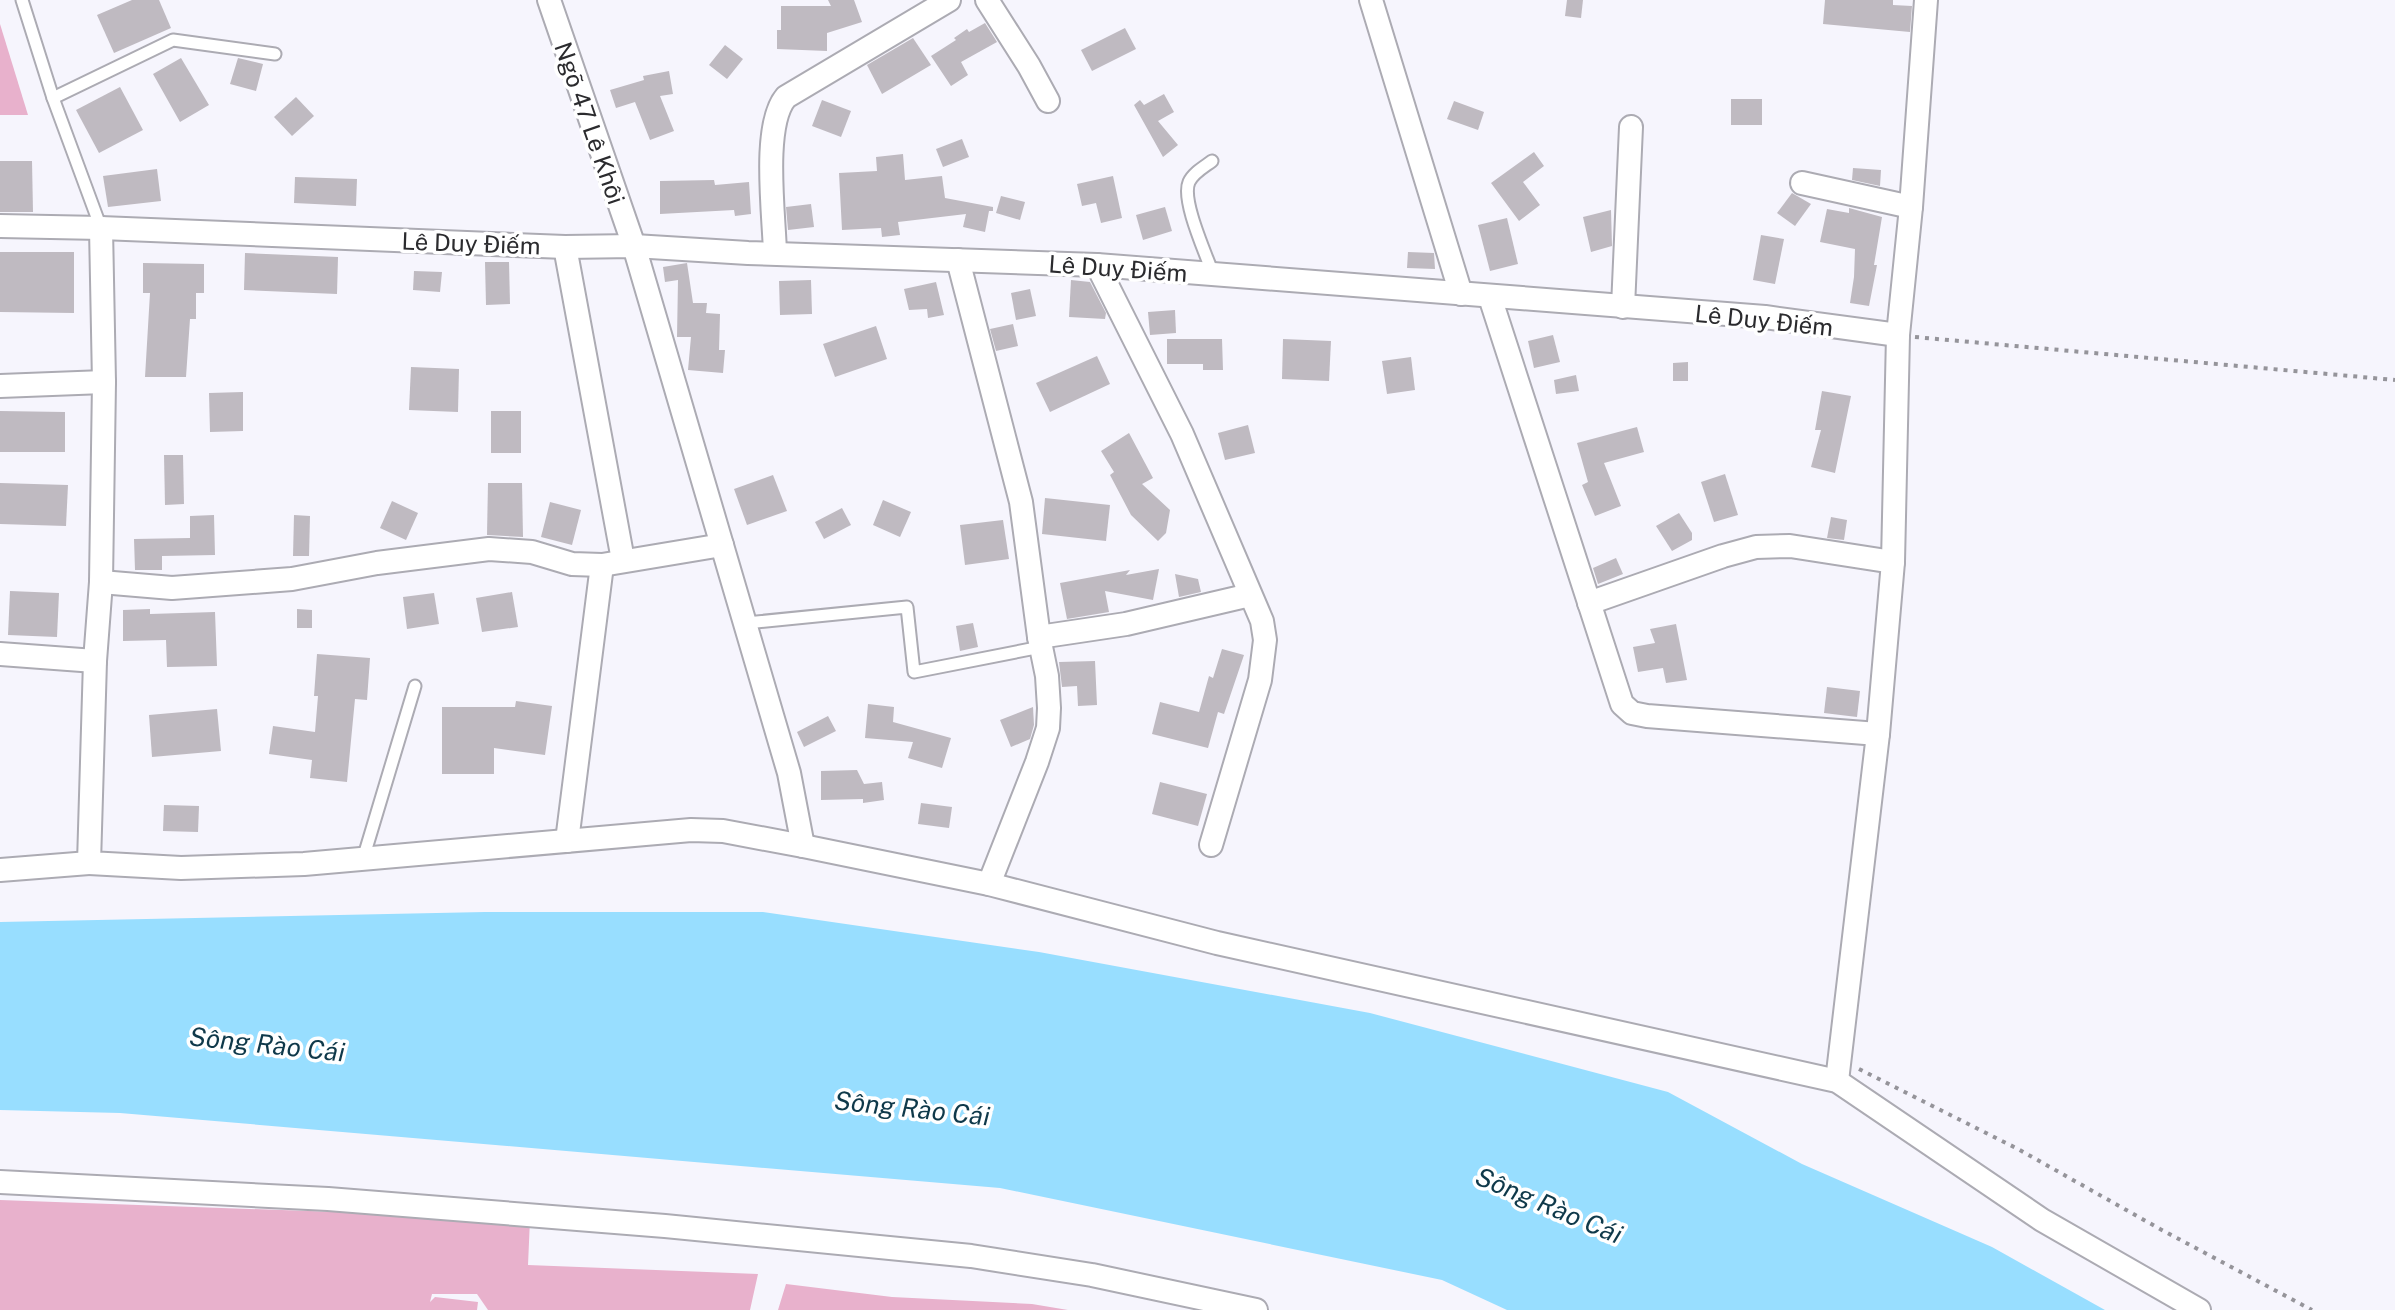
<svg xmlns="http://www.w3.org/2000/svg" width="2395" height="1310" viewBox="0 0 2395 1310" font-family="'Public Sans',sans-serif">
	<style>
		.green { fill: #e8b1cc }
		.water { fill: #98deff }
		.building { fill: #bfbac1 }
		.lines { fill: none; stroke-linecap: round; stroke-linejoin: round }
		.lane-casing { stroke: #acabb3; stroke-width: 15 }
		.street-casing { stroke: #acabb3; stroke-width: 26 }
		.path { stroke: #95949a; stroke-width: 4; stroke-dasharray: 4 6; stroke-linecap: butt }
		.lane { stroke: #fff; stroke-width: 11 }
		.street { stroke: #fff; stroke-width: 22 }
		.labels { text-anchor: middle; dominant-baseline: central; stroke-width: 7; stroke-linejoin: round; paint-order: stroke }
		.street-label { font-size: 24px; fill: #2b2b2e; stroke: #fff }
		.water-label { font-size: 26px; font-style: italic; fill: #0f394a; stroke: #fff }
	</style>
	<rect width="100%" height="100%" fill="#f6f5fd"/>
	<g class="green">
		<path d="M0,24L28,115H0Z"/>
		<path d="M0,1200L530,1219L528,1265L758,1274L750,1310H488L477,1294H432L430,1302L435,1297L478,1302L477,1310H0Z"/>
		<path d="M786,1284L892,1297L1032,1304L1068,1310H778Z"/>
	</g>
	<path class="water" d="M485,912H763L1039,952L1370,1013L1668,1092L1802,1164L1992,1247L2105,1310H1507L1442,1280L1000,1188L120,1113L0,1110V922Z"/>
	<g class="building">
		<path d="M132,0H159L171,28L114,53L97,15Z"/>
		<path d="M828,0H854L862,22L827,33V51L777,49V30H781V6H831Z"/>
		<path d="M1567,0H1583L1581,18L1565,16Z"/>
		<path d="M1825,0H1893V5L1912,6L1910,32L1823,24Z"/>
		<path d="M985,23L997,42L961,62L968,75L951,86L931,56L956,40L954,38L967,29L969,32Z"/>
		<path d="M1125,28L1136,49L1092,71L1081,50Z"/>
		<path d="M913,38L931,65L882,94L867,65Z"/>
		<path d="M725,45L743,59L727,79L709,65Z"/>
		<path d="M181,58L209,105L180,122L153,74Z"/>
		<path d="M238,58L263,64L256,91L230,84Z"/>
		<path d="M669,71L673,94L660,96L674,131L650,140L635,102L616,108L610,90L644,80L643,76Z"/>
		<path d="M120,87L143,130L99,153L76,110Z"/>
		<path d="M1164,94L1174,112L1158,121L1178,145L1163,157L1134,105L1140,100L1144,105Z"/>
		<path d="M296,97L314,116L292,136L274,117Z"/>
		<rect x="1731" y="99" width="31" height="26"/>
		<path d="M822,100L851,111L841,137L812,126Z"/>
		<path d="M1454,101L1484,112L1478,130L1447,119Z"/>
		<path d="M962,139L969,157L943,167L936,149Z"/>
		<path d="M1534,152L1544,166L1523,182L1540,205L1519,221L1491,183Z"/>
		<path d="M903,154L905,180L942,176L945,198L993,207V211H989L985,232L963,227L966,214L898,222L900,235L882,237L881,228L842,230L839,173L877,171L876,157Z"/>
		<path d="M0,161H32L33,212H0Z"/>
		<path d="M1853,168L1881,170L1880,186L1852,180Z"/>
		<path d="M157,169L161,201L108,207L103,176Z"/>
		<path d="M1113,176L1122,218L1101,223L1096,203L1082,206L1077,184Z"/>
		<path d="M295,177L357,179L356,206L294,203Z"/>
		<path d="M714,180L715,185L749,182L751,214L735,216L734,210L660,214V181Z"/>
		<path d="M1792,193L1811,204L1795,226L1777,213Z"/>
		<path d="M1001,196L1025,202L1020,220L996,213Z"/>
		<path d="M811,204L814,227L788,230L786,207Z"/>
		<path d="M1165,207L1172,231L1143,240L1136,215Z"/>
		<path d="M1849,208L1882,217L1874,265H1877L1869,306L1850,303L1854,277L1855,249L1820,242L1827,209L1849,213Z"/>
		<path d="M1611,210L1612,246L1591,252L1583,217Z"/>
		<path d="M1507,218L1518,264L1490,271L1478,225Z"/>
		<path d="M1761,235L1784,239L1775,284L1753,280Z"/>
		<path d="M0,252H74V313L0,312Z"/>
		<path d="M1408,252L1434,253L1435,269L1407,268Z"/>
		<path d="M245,253L338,257L337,294L244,290Z"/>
		<path d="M485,262H509L510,304L486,305Z"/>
		<path d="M143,263L204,264V293H196V319H190L186,377H145L150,293H143Z"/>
		<path d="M687,263L693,303H707L706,313L720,314L719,350H725L723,373L688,370L691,337H677L678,280L665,282L663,267Z"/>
		<path d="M414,271L442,272L440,292L413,290Z"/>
		<path d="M811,280L812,314L780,315L779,281Z"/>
		<path d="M1071,280L1090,282L1106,313L1105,319L1069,317Z"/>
		<path d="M936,282L944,315L928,318L927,309L909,310L904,289Z"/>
		<path d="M1030,289L1036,316L1016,320L1011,293Z"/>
		<path d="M1175,310L1176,333L1150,335L1148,312Z"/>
		<path d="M1013,324L1018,346L996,351L990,329Z"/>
		<path d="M876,326L887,359L835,377L823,344Z"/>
		<path d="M1553,335L1560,362L1534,368L1528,341Z"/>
		<path d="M1167,339H1222L1223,370H1203V364H1167Z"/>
		<path d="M1283,339L1331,341L1329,381L1282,379Z"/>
		<path d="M1097,356L1110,384L1050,412L1036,383Z"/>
		<path d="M1411,357L1415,390L1387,394L1382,361Z"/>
		<path d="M1688,362V381H1673V363Z"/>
		<path d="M411,367L459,369L458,412L409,410Z"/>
		<path d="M1576,375L1579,391L1556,394L1554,380Z"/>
		<path d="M1822,391L1851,396L1835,473L1811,467L1821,430H1815Z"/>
		<path d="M243,392V431L210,432L209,393Z"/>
		<path d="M0,411L65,412V452H0Z"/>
		<rect x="491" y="411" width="30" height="42"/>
		<path d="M1248,425L1255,453L1225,460L1218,433Z"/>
		<path d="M1637,427L1644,452L1604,463L1621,506L1595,516L1582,485L1588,482L1577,443Z"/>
		<path d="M1129,433L1153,478L1142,484L1170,510L1166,533L1158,541L1131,515L1110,475L1114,472L1101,451Z"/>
		<path d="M164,455H183L184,504L165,505Z"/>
		<path d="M1725,474L1738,515L1714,522L1701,482Z"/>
		<path d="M773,475L787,511L747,525L734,489Z"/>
		<path d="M0,483L68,485L66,526L0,524Z"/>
		<path d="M488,483H522L523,537L487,535Z"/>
		<path d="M1045,498L1110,505L1106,541L1042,534Z"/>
		<path d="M883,500L911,512L900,537L873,525Z"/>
		<path d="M392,501L418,513L406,540L380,528Z"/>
		<path d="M550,502L581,510L572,545L541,537Z"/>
		<path d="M842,508L851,525L824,539L815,522Z"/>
		<path d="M1679,513L1692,533V540L1672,551L1656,526Z"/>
		<path d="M214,515L215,555L162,556V570H135L134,539L190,538V516Z"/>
		<path d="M294,515L310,516L309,556H293Z"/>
		<path d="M1831,517L1847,520L1844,540L1827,538Z"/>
		<path d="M1003,520L1009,559L965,565L960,525Z"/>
		<path d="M1616,558L1623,574L1598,584L1593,568Z"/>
		<path d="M1159,569L1153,600L1105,591L1109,612L1067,619L1060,583L1130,570L1126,575Z"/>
		<path d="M1175,574L1198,579L1201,592L1179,597Z"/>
		<path d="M10,591L59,593L57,637L8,635Z"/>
		<path d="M512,592L518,627L482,632L476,598Z"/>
		<path d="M434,593L439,624L407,629L403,597Z"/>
		<path d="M150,609V614L215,612L217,666L167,667L166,640L123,641V610Z"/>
		<path d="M297,609L312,610V628H297Z"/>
		<path d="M973,623L978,647L960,651L956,626Z"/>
		<path d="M1676,624L1687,680L1666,683L1663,668L1638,672L1633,647L1655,643L1650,629Z"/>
		<path d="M1222,649L1244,655L1224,714L1218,712L1208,748L1152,734L1160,702L1199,712L1209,676L1213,678Z"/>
		<path d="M317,654L370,658L367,700L355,699L347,782L310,778L312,760L269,754L273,726L315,732L318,696H314Z"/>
		<path d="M1095,661L1097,705L1078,706L1077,686L1062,687L1059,662Z"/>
		<path d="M1827,687L1860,691L1857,717L1824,713Z"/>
		<path d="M516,701L552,706L545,755L494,748V774H442V707H515Z"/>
		<path d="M868,704L894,707L893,722L951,738L942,768L908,758L913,742L865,738Z"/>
		<path d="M1033,707L1034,725L1030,739L1011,747L1000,720Z"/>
		<path d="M217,709L221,751L152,757L149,715Z"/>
		<path d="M828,716L836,731L804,747L797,732Z"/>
		<path d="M857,770L864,784L882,782L884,800L863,803V799L821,800V771Z"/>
		<path d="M1160,782L1207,794L1198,826L1152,814Z"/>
		<path d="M921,803L952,807L949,828L918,824Z"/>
		<path d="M164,805L199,806L198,832L163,831Z"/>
	</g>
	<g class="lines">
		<defs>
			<g id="lane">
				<path d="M22,0L53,98L101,228"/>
				<path d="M53,98L173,40L275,54"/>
				<path d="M1212,161C1204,167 1193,173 1189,182C1181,200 1206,254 1213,274"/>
				<path d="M746,623L907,607L914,672L1041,647"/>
				<path d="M363,859L415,686"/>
			</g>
			<g id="street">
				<path d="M549,0L634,246L789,773L803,846"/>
				<path d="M987,0L1029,66L1048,101"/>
				<path d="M1371,0L1461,294"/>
				<path d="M1802,183L1911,207"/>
				<path d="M0,226L101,228L565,247L634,246L748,253L1097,265L1765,317L1898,335L1911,207L1926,0"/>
				<path d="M101,228L104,382L101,582L95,661L89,863L181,868L304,864L691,830L723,831L803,846L989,884L1217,943L1837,1081L2042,1220L2199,1310"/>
				<path d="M565,247L623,560"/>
				<path d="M775,253C774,214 762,125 786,97L949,0"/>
				<path d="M958,260L1021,502L1039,637L1047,676L1049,708L1048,728L1037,762L989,884"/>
				<path d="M1097,265L1182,434L1262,621L1265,640L1260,680L1211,845"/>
				<path d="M1490,297L1622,704L1632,713L1647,716L1878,734"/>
				<path d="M1623,307L1631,127"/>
				<path d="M0,386L104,382"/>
				<path d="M101,582L172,588L292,579L377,563L489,549L532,552L572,564L602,565L722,545"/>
				<path d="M1589,603L1723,556L1756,547L1790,546L1893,562"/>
				<path d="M1039,637L1126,624L1250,595"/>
				<path d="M0,654L95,661"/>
				<path d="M567,841L602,565"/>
				<path d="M0,870L89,863"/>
				<path d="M1837,1081L1878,734L1893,562L1898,335"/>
				<path d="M0,1182L328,1199L665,1226L971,1256L1092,1275L1256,1310"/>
			</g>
		</defs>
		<use href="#lane" class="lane-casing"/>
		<use href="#street" class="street-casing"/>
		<g class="path">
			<path d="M1915,337L2395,380"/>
			<path d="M1859,1069L2018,1149L2160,1229L2312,1310"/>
		</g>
		<use href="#lane" class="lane"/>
		<use href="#street" class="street"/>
	</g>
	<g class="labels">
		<g class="street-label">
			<text transform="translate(590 123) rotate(71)">Ngõ 47 Lê Khôi</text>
			<text transform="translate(471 243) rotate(2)">Lê Duy Điếm</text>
			<text transform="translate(1118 268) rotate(4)">Lê Duy Điếm</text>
			<text transform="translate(1764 320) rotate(6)">Lê Duy Điếm</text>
		</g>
		<g class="water-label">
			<text transform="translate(267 1044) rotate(6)">Sông Rào Cái</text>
			<text transform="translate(912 1108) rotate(6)">Sông Rào Cái</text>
			<text transform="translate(1549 1205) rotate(23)">Sông Rào Cái</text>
		</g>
	</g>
</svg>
